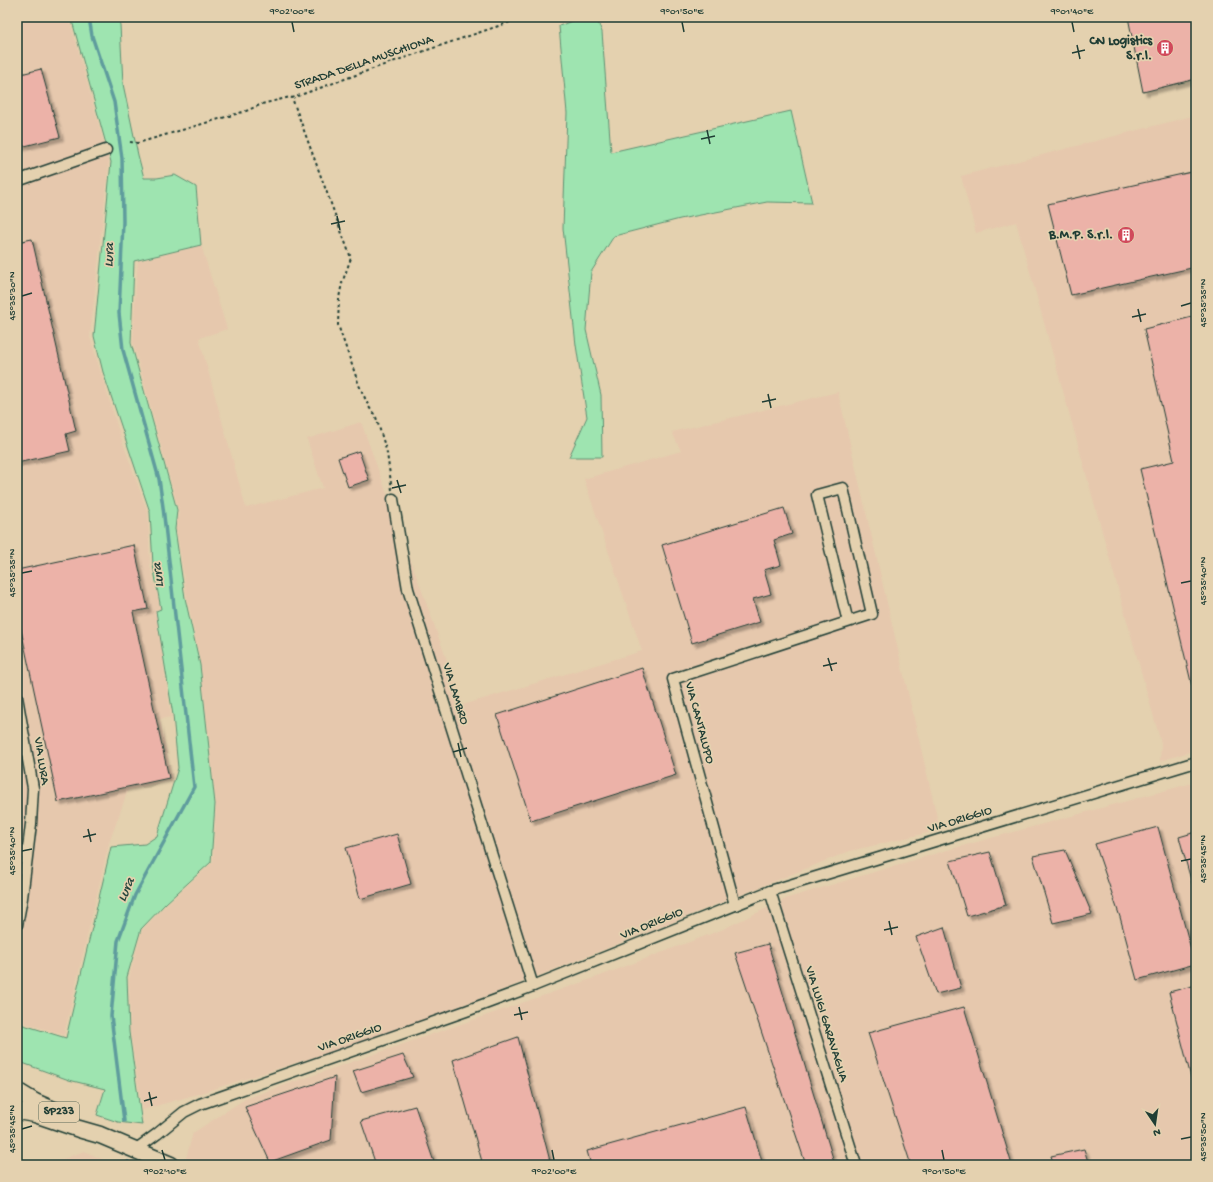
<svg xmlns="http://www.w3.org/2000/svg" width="1213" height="1182" viewBox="0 0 1213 1182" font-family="'Gochi Hand',sans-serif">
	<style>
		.built { fill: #e6c8ad }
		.green { fill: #9ee4b0; stroke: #5e9072 }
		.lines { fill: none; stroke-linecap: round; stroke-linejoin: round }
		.stream { stroke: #5f9c9d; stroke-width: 3.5 }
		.building { fill: #ecb2a8; stroke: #1f3d34; filter: url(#shadow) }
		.minor-casing { stroke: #1f3d34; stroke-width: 13 }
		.primary-casing { stroke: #1f3d34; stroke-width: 19 }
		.path { stroke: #1f3d34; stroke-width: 2; stroke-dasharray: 3 3; stroke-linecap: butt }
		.minor { stroke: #e4d1af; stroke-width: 10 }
		.primary { stroke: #e4d1af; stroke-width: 16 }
		.ticks { fill: none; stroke: #1f3d34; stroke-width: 1.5 }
		.labels { text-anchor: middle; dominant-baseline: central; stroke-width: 3.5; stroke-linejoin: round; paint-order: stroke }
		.shield { fill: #e4d1af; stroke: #5a6959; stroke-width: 1 }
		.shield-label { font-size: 12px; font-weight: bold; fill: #1f3d34 }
		.poi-label { font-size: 13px; font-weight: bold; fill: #1f3d34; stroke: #e4d1af; text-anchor: end }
		.street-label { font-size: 13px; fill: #1f3d34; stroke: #e4d1af }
		.water-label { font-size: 14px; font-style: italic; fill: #24453d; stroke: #e4d1af }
		.neatline { fill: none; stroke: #1f3d34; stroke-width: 1.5 }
		.ticks-label { font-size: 10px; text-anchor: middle; fill: #1f3d34 }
	</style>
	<defs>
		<filter id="shadow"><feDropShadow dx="3.5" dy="3.5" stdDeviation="1" flood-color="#0004"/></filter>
	</defs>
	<rect width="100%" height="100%" fill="#e4d1af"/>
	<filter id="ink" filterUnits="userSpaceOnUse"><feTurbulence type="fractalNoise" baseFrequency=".025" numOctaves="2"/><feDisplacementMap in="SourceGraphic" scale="8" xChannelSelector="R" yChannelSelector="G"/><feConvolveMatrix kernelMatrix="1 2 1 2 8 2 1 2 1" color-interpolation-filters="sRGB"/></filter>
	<g filter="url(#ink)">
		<g class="built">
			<path d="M17,17H69L109,161L90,337L120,435L148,513L150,566L161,608L156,610L171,717L160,719L172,779L128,790L109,843L64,1035L17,1021Z"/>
			<path d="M1196,115V750L1160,761L1161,743L1016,222L976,233L961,176Z"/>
			<path d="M201,245L227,329L199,338L246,508L323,488L307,439L361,422L463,705L642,651L584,479L681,451L672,432L838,392L940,830L850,851L505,989L377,1037L201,1093L142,1110L130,1031L129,978L142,930L167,904L213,862L216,804L201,667L187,597L176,528L179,512L133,343L135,300L138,261Z"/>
			<path d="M1196,782V1165H191L185,1162L193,1133L245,1099L600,976L721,930L788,898L944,851Z"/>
			<path d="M84,1151L115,1165H48Z"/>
		</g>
		<g class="green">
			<path d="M71,17H118L120,25L123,84L138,155L144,178H157L175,175L196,187L201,245L134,261L131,343L177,510L175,529L185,598L200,665L215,804L211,862L166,903L141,929L127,977L129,1032L142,1125L118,1122L97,1115L105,1089L69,1080L17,1061V1023L66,1038L111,847L145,844L157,836L178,768L173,715L156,611L161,609L153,565L150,512L103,372L94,336L111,162Z"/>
			<path d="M582,17H596L602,32L611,152L791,111L812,203L767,202L680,219L614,236L591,272L586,330L601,395L602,457H569L587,417L576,345L563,228L567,113L559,26Z"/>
		</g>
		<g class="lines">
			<g class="stream">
				<path d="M89,17L92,36L114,102L122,158L123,222L119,313L123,350L159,479L163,507L194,787L135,895L118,941L111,1016L124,1121"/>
				<path d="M128,1162L129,1165"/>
			</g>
		</g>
		<g class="building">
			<path d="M1128,17H1196V79L1143,92Z"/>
			<path d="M41,69L60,137L17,148V75Z"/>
			<path d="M1196,171V267L1071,295L1048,204Z"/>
			<path d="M32,239L76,431L66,434L70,451L17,463V242Z"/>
			<path d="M1196,316V685L1192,686L1140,469L1174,461L1144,329Z"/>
			<path d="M359,451L369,480L348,487L338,458Z"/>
			<path d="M784,508L792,534L774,540L781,565L764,570L771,594L753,599L760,622L692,643L662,545Z"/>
			<path d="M134,545L148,609L133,612L169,778L58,802L17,611V570Z"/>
			<path d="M642,668L676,775L531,821L497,715Z"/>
			<path d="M1158,827L1195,964L1137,980L1120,917L1095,844Z"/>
			<path d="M1196,832V886L1193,887L1179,837Z"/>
			<path d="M397,834L411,884L360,899L346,848Z"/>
			<path d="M1065,850L1092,914L1053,923L1033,856Z"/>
			<path d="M990,852L1006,905L967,916L950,861Z"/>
			<path d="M944,927L961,988L936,994L916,937Z"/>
			<path d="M768,944L835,1165H806L735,953Z"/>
			<path d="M1196,985V1085H1193L1169,992Z"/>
			<path d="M964,1007L1012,1165H911L868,1033Z"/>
			<path d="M518,1037L551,1165H483L453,1060Z"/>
			<path d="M403,1055L413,1077L361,1092L353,1071Z"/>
			<path d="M335,1077L331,1140L270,1162L245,1107Z"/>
			<path d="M415,1106L435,1165H376L361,1121Z"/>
			<path d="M746,1107L763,1165H591L587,1151Z"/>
			<path d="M1084,1149L1089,1165H1054L1051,1156Z"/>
		</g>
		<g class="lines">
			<defs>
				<g id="minor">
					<path d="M17,181L106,150"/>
					<path d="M393,499L408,589L533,986"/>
					<path d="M17,697L33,788L31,824L22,898L17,925"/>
					<path d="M770,891L856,1165"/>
					<path d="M735,905L673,679L872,614L843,488L817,495L848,622"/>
					<path d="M135,1150L157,1134L184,1112L200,1104L466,1011L533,986L770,891L1196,762"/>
				</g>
				<g id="primary">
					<path d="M17,1091L35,1102L63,1114"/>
					<path d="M17,1111L35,1114L79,1129L100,1135L171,1165"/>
				</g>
			</defs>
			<use href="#minor" class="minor-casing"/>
			<use href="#primary" class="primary-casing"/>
			<g class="path">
				<path d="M130,142L138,143L246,111L262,104L290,97L292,98"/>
				<path d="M392,490L387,453L376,417L369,407L359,385L338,325L339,298L342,283L351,258L292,98L392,62L525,17"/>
			</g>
			<use href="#minor" class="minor"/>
			<use href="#primary" class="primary"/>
		</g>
	</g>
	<path class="ticks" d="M292,22L294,32M682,22L684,32M1072,22L1074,32M1077,45L1080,59M1072,53L1085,50M707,130L710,144M701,139L715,136M337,216L340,230M331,224L345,221M22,296L32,293M1181,306L1191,303M1138,309L1141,322M1132,317L1146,314M768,394L771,408M762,402L776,399M397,480L401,493M392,488L406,485M22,573L32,571M1181,583L1191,581M828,658L832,671M823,666L837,663M458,743L461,757M453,752L467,748M88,829L91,842M83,837L96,834M22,851L32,849M1181,861L1191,859M889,921L892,935M884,930L898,927M519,1007L522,1020M514,1015L528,1012M149,1092L152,1106M144,1101L157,1097M22,1129L32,1126M1181,1139L1191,1137M162,1150L165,1160M552,1150L554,1160M942,1150L944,1160"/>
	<defs>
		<symbol id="building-disc" viewBox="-11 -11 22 22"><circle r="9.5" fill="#d1495b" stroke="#e4d1af"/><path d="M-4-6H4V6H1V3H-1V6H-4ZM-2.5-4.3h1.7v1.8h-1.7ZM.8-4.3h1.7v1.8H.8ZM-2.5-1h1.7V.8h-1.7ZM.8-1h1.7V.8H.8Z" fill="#fff"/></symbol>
	</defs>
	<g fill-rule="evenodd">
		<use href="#building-disc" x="1155" y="38" width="20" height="20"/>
		<use href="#building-disc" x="1116" y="225" width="20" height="20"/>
	</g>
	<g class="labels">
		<rect class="shield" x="39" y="1102" width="40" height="20" rx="3"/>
		<g class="shield-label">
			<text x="59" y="1112">SP233</text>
		</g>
		<g class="poi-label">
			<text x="1152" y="41">CN Logistics<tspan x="1152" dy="15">S.r.l.</tspan></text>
			<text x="1113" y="235">B.M.P. S.r.l.</text>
		</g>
		<g class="street-label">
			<text transform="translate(364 63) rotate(-19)">STRADA DELLA MUSCHIONA</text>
			<text transform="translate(455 694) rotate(73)">VIA LAMBRO</text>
			<text transform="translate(699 723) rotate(75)">VIA CANTALUPO</text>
			<text transform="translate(41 761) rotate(81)">VIA LURA</text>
			<text transform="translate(960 820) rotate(-17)">VIA ORIGGIO</text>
			<text transform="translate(652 924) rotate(-22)">VIA ORIGGIO</text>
			<text transform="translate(826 1024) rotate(73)">VIA LUIGI GARAVAGLIA</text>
			<text transform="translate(350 1038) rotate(-19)">VIA ORIGGIO</text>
		</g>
		<g class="water-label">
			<text transform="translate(110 255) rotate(-88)">Lura</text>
			<text transform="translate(159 575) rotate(-96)">Lura</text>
			<text transform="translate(127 890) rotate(-66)">Lura</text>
		</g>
	</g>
	<rect width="1213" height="1182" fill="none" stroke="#e4d1af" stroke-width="44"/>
	<g transform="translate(1155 1124) rotate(167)" stroke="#e4d1af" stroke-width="3" paint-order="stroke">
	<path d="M0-3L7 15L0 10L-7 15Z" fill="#1f3d34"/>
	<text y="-6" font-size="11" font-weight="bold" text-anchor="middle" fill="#1f3d34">N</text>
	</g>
	<rect x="22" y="22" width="1169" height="1138" class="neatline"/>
	<g class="ticks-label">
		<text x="292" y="14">9°02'00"E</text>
		<text x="682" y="14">9°01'50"E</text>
		<text x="1072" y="14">9°01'40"E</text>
		<text transform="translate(11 296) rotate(-90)" y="4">45°35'30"N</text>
		<text transform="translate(1202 303) rotate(-90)" y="4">45°35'35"N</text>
		<text transform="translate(11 573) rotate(-90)" y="4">45°35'35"N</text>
		<text transform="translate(1202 581) rotate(-90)" y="4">45°35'40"N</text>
		<text transform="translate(11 851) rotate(-90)" y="4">45°35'40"N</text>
		<text transform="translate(1202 859) rotate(-90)" y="4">45°35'45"N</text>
		<text transform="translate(11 1129) rotate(-90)" y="4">45°35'45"N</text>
		<text transform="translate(1202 1137) rotate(-90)" y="4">45°35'50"N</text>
		<text x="165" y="1174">9°02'10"E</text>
		<text x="554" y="1174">9°02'00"E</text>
		<text x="944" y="1174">9°01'50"E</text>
	</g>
</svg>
